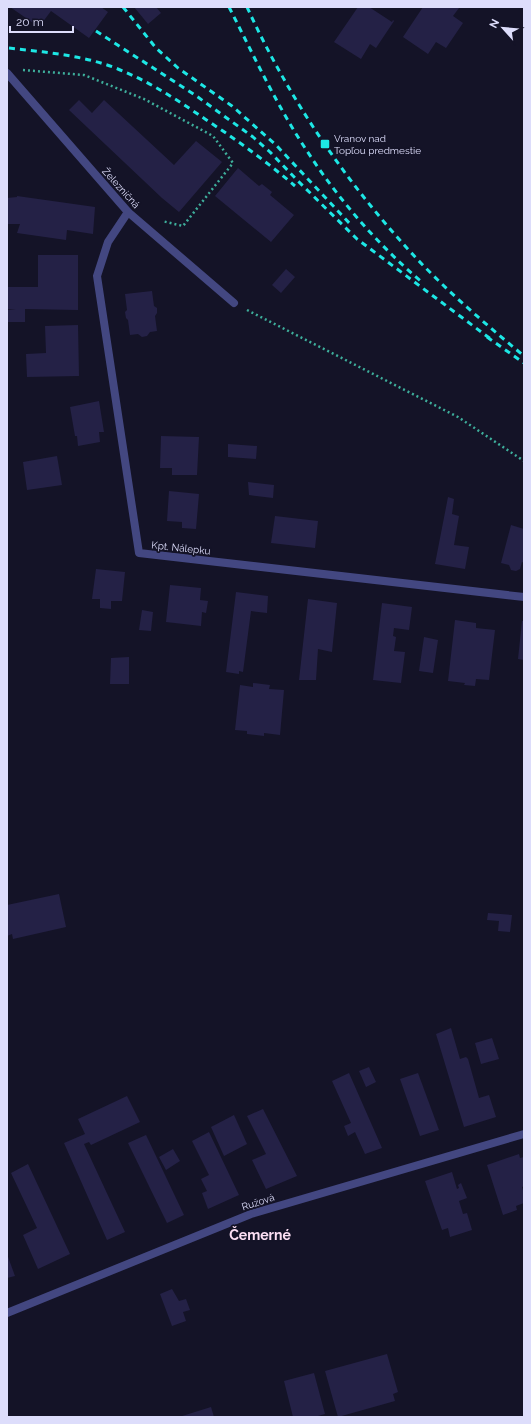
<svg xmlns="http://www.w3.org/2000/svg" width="531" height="1424" viewBox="0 0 531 1424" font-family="Raleway,sans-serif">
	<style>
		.building { fill: #242146 }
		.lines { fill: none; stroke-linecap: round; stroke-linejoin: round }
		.path { stroke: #3eae9b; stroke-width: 2.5; stroke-dasharray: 2 3; stroke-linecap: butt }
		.minor { stroke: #434781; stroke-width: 8 }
		.tertiary { stroke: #434781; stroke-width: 8 }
		.rail { stroke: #1de7e5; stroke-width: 3; stroke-dasharray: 6 5; stroke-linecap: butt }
		.poi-dot { fill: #1de7e5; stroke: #141327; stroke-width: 1.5 }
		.labels { text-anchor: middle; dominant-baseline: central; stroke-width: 3.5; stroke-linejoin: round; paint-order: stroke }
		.poi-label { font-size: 10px; fill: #ddddfb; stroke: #141327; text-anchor: start }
		.street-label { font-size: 10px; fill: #ddddfb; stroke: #141327 }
		.district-label { font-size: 14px; font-weight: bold; fill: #fcdff4; stroke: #141327 }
	</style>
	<rect width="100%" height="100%" fill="#141327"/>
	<g class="building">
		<path d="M10,7H101L108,12L89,38L51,11L39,27Z"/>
		<path d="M134,7H156L161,13L148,24Z"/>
		<path d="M358,7H369L392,22L393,20L394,21L376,48L370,44L361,59L334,42Z"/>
		<path d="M423,7H458L459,8L453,16L463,23L446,48L436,42L428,54L403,37Z"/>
		<path d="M79,100L92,113L104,100L174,165L196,141L222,162L179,212L162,198L69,110Z"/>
		<path d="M238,168L259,186L262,184L272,192L270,195L294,215L271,242L215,196Z"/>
		<path d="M17,196L95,207L93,234L67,230L66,240L17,233L20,224H7V198L17,197Z"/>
		<path d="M38,255H78V310L25,309V322H8L7,310L16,309H7V287H38Z"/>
		<path d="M286,269L295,277L281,293L272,285Z"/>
		<path d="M152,291L154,306L157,308V313L155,316L157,331L150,332L147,336L142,337L138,334L130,335L128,320L126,318L125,312L127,310L125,294Z"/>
		<path d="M78,325L79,376L27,377L26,354L46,353L45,326Z"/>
		<path d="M99,401L104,432H99L100,442L78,446L77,436H75L70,407Z"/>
		<path d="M161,436L199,437L197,475H172V468H160Z"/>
		<path d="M228,444L257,446L256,459L228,457Z"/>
		<path d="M57,456L62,485L27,490L23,462Z"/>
		<path d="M248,482L274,485L273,498L249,495Z"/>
		<path d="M169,491L199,494L196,529L182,528V522L167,521Z"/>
		<path d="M448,497L454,499L452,514L459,516L454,545L469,547L465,569L435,564Z"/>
		<path d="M275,516L318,521L315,548L271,543Z"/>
		<path d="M511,525L524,529V563L522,562L520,569L516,571L511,570L509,565L501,563Z"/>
		<path d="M96,569L125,572L122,601H111V609L100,608V599H92Z"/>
		<path d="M170,585L201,588L200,600L208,601L206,613L202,612L201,626L166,622Z"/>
		<path d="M236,592L268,596L267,613L251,611L243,672L239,671V674L226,672Z"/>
		<path d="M308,599L337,603L332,652L318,649L316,680H299Z"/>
		<path d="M382,603L412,607L409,630L394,628L393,636L396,637L394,651L405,652L401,683L373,680Z"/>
		<path d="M142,610L153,612L151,631L139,630Z"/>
		<path d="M455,620L476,623V628L495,630L489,680L476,679L475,686L464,685L465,683L448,681Z"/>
		<path d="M522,621H524V660L518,659Z"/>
		<path d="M424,637L438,640L433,673L419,671Z"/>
		<path d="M129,657V684H110L111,658Z"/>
		<path d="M253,683L270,685L269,689L284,690L280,735L264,733V736L247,734V731L235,730L240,685L253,687Z"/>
		<path d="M59,894L66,927L13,939L12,934L7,936V905Z"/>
		<path d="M488,913L512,915L510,932L498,931L499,921L487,920Z"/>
		<path d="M451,1028L460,1059L466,1057L468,1059L479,1098L489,1095L496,1117L464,1127L436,1034Z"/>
		<path d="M492,1038L499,1059L481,1064L475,1043Z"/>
		<path d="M369,1067L376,1082L366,1087L359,1071Z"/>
		<path d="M349,1073L382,1148L365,1154L355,1132L348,1136L344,1126L351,1123L332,1081Z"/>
		<path d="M418,1073L439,1130L420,1136L400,1079Z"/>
		<path d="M127,1096L140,1122L91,1145L89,1142L84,1144L125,1232L107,1240L64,1143L85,1134L78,1119Z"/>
		<path d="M263,1109L297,1176L266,1189L252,1160L266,1154L247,1116Z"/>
		<path d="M234,1115L247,1144L224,1156L211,1127Z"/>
		<path d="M209,1132L239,1195L208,1209L202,1193L207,1191L201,1179L209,1175L192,1141Z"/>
		<path d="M146,1135L184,1215L167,1223L128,1143Z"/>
		<path d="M173,1149L180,1161L166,1170L159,1157Z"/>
		<path d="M519,1154L520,1158L524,1157V1186L522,1187L524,1194V1203L516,1206L517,1210L503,1215L487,1165Z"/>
		<path d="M28,1164L70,1254L38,1269L23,1235L37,1228L11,1173Z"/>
		<path d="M452,1172L457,1189L459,1188L458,1185L461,1183L467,1198L459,1201L463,1214L467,1213L472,1230L450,1237L448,1228L442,1230L425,1181Z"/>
		<path d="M7,1254L15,1276L7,1278Z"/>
		<path d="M172,1289L179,1301L186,1299L190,1310L183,1312L186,1321L172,1326L160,1294Z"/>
		<path d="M387,1354L398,1392L393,1394L395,1401L338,1417L325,1371Z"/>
		<path d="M314,1373L325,1414L318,1416V1417H293L284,1381Z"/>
		<path d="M211,1407L214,1417H179Z"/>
	</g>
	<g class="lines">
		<g class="path">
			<path d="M23,70L84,75L144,99L213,136L233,163L183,226L162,221"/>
			<path d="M247,310L458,417L524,461"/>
		</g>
		<g class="minor">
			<path d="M128,212L108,242L97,276L139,553L524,597"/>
			<path d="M7,1313L251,1214L524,1134"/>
		</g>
		<path class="tertiary" d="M7,73L128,212L234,303"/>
		<g class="rail">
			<path d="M123,7L156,48L178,68L232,106L276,145L352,226"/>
			<path d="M229,7C254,56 277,106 307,151C339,200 378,245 423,283"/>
			<path d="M247,7C287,95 341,175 406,247C441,286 483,322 524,356"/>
			<path d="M96,31L195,95L253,137L270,152L297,180L357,239L492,340"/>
			<path d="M9,48C44,52 80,55 113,67C147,80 176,99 205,119C237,140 267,162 295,186"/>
			<path d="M487,337L524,363"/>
		</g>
	</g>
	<rect class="poi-dot" x="320" y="139" width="10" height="10" rx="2"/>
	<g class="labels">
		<g class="poi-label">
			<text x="334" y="138">Vranov nad<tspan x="334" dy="12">Topľou predmestie</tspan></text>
		</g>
		<g class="street-label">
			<text transform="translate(121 188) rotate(48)">Železničná</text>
			<text transform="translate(181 548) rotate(6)">Kpt. Nálepku</text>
			<text transform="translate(258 1202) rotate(-18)">Ružová</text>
		</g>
		<g class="district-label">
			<text x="260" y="1235">Čemerné</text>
		</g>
	</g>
	<rect width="531" height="1424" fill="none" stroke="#ddddfb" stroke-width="16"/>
	<g transform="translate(503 28) rotate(297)" stroke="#141327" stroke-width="3" paint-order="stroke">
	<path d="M0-3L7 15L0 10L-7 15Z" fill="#ddddfb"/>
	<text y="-6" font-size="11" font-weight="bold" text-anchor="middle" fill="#ddddfb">N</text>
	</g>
	<path d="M10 26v6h63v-6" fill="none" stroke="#ddddfb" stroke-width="2"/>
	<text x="16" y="26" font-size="12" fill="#ddddfb" stroke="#141327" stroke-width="3" paint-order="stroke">20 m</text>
</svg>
